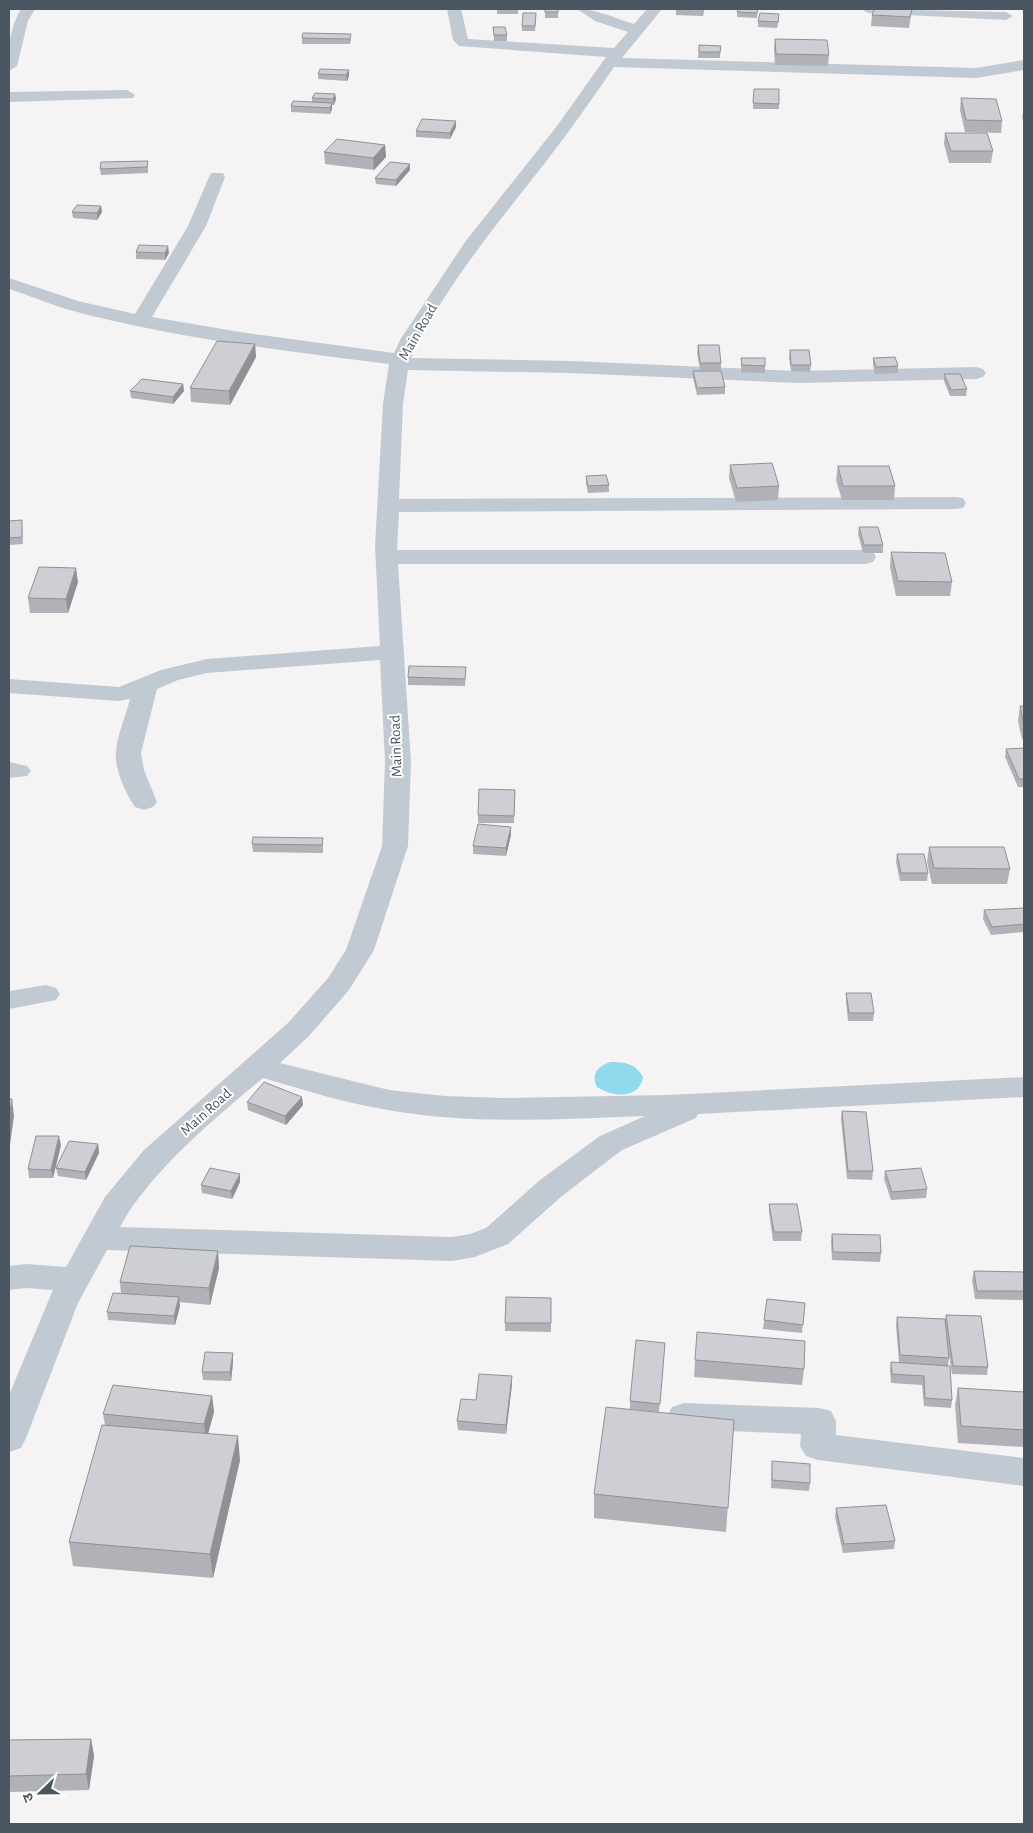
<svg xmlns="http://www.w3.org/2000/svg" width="1033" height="1833" viewBox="0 0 1033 1833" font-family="'Alegreya Sans','Noto Sans Devanagari',sans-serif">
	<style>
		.water { fill: #90daee }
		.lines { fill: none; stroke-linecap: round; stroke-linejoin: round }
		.minor { fill: #c1cad2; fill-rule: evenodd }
		.wall { fill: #b0b2b7 }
		.shaded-wall { fill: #909195 }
		.building { fill: #cdcfd5; stroke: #909195 }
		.labels { text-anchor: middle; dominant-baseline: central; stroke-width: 4; stroke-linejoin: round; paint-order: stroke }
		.street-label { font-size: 15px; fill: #4a5661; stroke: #fff }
	</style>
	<rect width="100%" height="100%" fill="#f5f3f3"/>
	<path class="water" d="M610,1062C624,1062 635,1063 643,1077C639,1100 612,1097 597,1087C591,1074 597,1067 610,1062Z"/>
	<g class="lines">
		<g class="minor">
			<path d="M21,9H35L28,21L17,66L9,71C8,48 9,29 21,9Z"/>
			<path d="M447,9H461L468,39L614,48L628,32L595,21L577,9C597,9 614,18 634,24L647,9H662L622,58L976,68L1024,60V70L976,78L614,67C588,105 562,142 533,178C490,233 440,294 411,358L571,361L798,371L976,367L983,369L986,373L983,377L976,379L798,383L571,373L408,370L403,404L399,499L955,497L963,498L966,503L963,508L955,509L399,512L397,550H865L873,552L876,557L873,562L865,564H398L411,762L408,846L374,950L349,990L309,1036L280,1063L389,1090L445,1096L503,1098L668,1095L1024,1077V1097L698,1114L696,1118L622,1150L562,1196L508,1244L475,1257L452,1261L107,1250L78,1303L26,1438L21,1448L9,1452V1395L53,1290L26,1288L9,1290V1266L26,1264L66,1267L105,1197L144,1150L289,1022L328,978L346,950L382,846L385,762L380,660L207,673L178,680L157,689L141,753L144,770L157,802L153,807L144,810L135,807C126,794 114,769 116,752C117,735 126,716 130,699L119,701L9,693V679L119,687L161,670L207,659L380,646L375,546L383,404L389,364C281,350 171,338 66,309C47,303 28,295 9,289V278L78,301L135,314L188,226L209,177L211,173H223L225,177L206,226L152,317L240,332L394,353L400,340L465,242L557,126L606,57L459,46L453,40ZM263,1078C304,1090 345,1103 388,1110C472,1125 560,1119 645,1116L600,1136L540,1180L486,1228L470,1234L452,1237L120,1227C149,1173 215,1118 263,1078Z"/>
			<path d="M861,9L1006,12L1013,16L1006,20L868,13Z"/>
			<path d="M127,90L135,95L133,98L9,102V92Z"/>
			<path d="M9,762L27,766L31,771L27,776L9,778Z"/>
			<path d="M46,985L56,988L60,994L56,1000L9,1009V991Z"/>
			<path d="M684,1403L819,1408L831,1411L836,1421V1435L1024,1458V1486L818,1460L806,1456L800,1446L801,1434L684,1429L672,1425L667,1416L672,1407Z"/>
		</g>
	</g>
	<g class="wall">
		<rect x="497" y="9" width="21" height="5"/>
		<rect x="545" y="9" width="13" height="9"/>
		<path d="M676,9H704V12L703,16L676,15Z"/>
		<path d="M758,9L757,18L737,17V12Z"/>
		<path d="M912,9L909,28L871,26L872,15Z"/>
		<path d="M536,19L535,31H522V26Z"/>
		<path d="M779,20L777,28L758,27V21Z"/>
		<path d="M493,27L507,35V41H494Z"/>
		<path d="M351,34V40L350,44H302V38Z"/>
		<path d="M775,39L829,55L828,66L775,65L774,50Z"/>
		<path d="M699,45L721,46L720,58H698Z"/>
		<path d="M349,70V76L347,81L318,79V74Z"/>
		<path d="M754,89L779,104V109H753Z"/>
		<path d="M335,94L336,99L334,105H332V109L330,114L291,112V106L312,102V98Z"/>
		<path d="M961,98L1002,121L1001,133L965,132L960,110Z"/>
		<path d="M1024,107V120L1022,119Z"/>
		<path d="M456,127L450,139L416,137V131Z"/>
		<path d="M945,133L993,151L991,163H949L944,144Z"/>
		<path d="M385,145L386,157L374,170L325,164L324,152Z"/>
		<path d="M148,161V173L101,175L100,169Z"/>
		<path d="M410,170L396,186L376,184L375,178Z"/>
		<path d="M101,206L102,212L97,220L73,218L72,212Z"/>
		<path d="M136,252L169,253L165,260L136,259Z"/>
		<path d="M255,344L256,357L230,405L191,402L190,388Z"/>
		<path d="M698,345L721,363V370H700L697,352Z"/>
		<path d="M790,350L811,365L810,372L791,371L789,357Z"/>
		<path d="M741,358L765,366V373L741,372Z"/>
		<path d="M873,358L898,366V373L875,374L873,364Z"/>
		<path d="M693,371L725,387V394L697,395L693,378Z"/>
		<path d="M944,374L967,389L966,396H950L944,381Z"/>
		<path d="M183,384L184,391L173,404L131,398L130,391Z"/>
		<path d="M730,465L779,486L778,500L736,502L729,478Z"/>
		<path d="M838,466L895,486L894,500H842L836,480Z"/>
		<path d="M586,476L609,485V492L588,493L586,483Z"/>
		<path d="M22,520L23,544L9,545V521Z"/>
		<path d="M859,527L883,545V553H863L858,534Z"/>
		<path d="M891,552L952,582L950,596H896L890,567Z"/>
		<path d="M78,582L68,613H30L28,598Z"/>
		<path d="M466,667L465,686L408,685V677Z"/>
		<path d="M1020,706H1024V739H1022L1018,721Z"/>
		<path d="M1024,748V787H1018L1005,757L1006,749Z"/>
		<path d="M515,790L514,823H478V815Z"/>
		<path d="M511,835L506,856L473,854V846Z"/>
		<path d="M323,838V853L253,852L252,844Z"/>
		<path d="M929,847L1010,869L1007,884H932L927,862Z"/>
		<path d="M897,854L928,873L927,881H900L896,862Z"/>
		<path d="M1024,908V932L991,935L983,919L984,910Z"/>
		<path d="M846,993L874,1013L873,1021H848L846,1001Z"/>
		<path d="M247,1102L303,1105L286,1125L248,1110Z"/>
		<path d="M842,1111L873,1171L872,1180L847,1179L841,1119Z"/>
		<path d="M98,1144L99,1153L86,1180L58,1176L56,1168Z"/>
		<path d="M61,1145L53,1178H29L28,1169Z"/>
		<path d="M885,1171L927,1189L926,1198L891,1200L884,1179Z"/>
		<path d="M240,1174V1182L232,1199L202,1193L201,1185Z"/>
		<path d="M769,1204L802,1232L801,1241H773L769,1212Z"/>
		<path d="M832,1234L881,1253L880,1262L832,1260L831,1242Z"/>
		<path d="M218,1251L219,1268L210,1305L179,1302L180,1306L175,1325L108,1320L107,1312L121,1294L120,1282Z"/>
		<path d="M974,1271L1024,1272V1300L975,1299L972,1280Z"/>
		<path d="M767,1299L805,1303L802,1333L763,1329Z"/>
		<path d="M946,1315L988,1367L987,1375L952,1374L946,1336L949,1358L948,1365L952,1400L951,1408L924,1406L922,1385L891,1383L890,1370L891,1362H899L896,1325L897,1317L945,1322Z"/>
		<path d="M505,1323H551V1332L505,1331Z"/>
		<path d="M697,1332L804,1369L802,1385L694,1377Z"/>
		<path d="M665,1343L659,1412L630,1409V1401Z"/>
		<path d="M233,1353V1362L231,1381L203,1380L202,1372Z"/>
		<path d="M512,1384L506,1434L458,1430L457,1421Z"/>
		<path d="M958,1388L1024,1392V1447L958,1443L955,1405Z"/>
		<path d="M212,1396L214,1412L208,1434L240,1460L213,1578L73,1566L69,1542L105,1425L103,1414Z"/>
		<path d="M734,1420L726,1532L594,1518V1494Z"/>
		<path d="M772,1461L810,1483L809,1491L771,1488Z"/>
		<path d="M836,1508L895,1541L894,1549L843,1553L835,1517Z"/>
		<path d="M91,1739L94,1756L89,1790L9,1792V1740Z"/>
	</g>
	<g class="shaded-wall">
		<path d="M349,70V76L347,81L346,75Z"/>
		<path d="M335,94L336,99L334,105L333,99Z"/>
		<path d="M332,103V109L330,114V108Z"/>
		<path d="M456,121V127L450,139V133Z"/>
		<path d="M385,145L386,157L374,170L373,158Z"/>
		<path d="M410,164V170L396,186V180Z"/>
		<path d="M101,206L102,212L97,220V213Z"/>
		<path d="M168,246L169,253L165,260V253Z"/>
		<path d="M255,344L256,357L230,405L229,391Z"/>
		<path d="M183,384L184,391L173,404V397Z"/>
		<path d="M76,568L78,582L68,613L66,599Z"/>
		<path d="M511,827V835L506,856V848Z"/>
		<path d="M302,1097L303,1105L286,1125L285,1116Z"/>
		<path d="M12,1099L14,1116L9,1152V1118Z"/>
		<path d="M59,1136L61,1145L53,1178L51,1170Z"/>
		<path d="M98,1144L99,1153L86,1180L85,1172Z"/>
		<path d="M240,1174V1182L232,1199L231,1191Z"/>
		<path d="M218,1251L219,1268L210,1305L209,1288Z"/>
		<path d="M179,1297L180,1306L175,1325L174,1316Z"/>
		<path d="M233,1353V1362L231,1381L230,1372Z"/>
		<path d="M512,1376V1384L506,1434V1425Z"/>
		<path d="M212,1396L214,1412L206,1441L204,1424Z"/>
		<path d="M238,1436L240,1460L213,1578L210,1554Z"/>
		<path d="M91,1739L94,1756L89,1790L86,1774Z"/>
	</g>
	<g class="building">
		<rect x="545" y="9" width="13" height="3"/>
		<path d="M738,9H758L757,13L737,12Z"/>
		<path d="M874,9H912L910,17L872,15Z"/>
		<path d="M523,13H536L535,26H522Z"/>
		<path d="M760,13L779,14L778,22L758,21Z"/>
		<path d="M493,27H505L507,35H494Z"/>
		<path d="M303,33L351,34L350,39L302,38Z"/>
		<path d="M775,39L827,40L829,55L776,54Z"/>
		<path d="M699,45L721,46L720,52H699Z"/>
		<path d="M320,69L349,70L346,75L318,74Z"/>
		<path d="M754,89H779V104L753,103Z"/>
		<path d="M315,93L335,94L333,99L312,98Z"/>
		<path d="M961,98L996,99L1002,121L966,120Z"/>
		<path d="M293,101L332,103L330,108L291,106Z"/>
		<path d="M422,119L456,121L450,133L416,131Z"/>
		<path d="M945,133H987L993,151H951Z"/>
		<path d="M337,139L385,145L373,158L324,152Z"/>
		<path d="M148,161L147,167L100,169L101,162Z"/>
		<path d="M390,162L410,164L396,180L375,178Z"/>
		<path d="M77,205L101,206L97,213L72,212Z"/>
		<path d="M139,245L168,246L165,253L136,252Z"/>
		<path d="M217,341L255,344L229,391L190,388Z"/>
		<path d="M698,345H719L721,363H700Z"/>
		<path d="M790,350H809L811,365H791Z"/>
		<path d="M895,357L898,366L876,367L873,358Z"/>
		<path d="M741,358H765V366L742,365Z"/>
		<path d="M693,371H721L725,387L697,388Z"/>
		<path d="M944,374H960L967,389L951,390Z"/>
		<path d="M142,379L183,384L173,397L130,391Z"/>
		<path d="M772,463L779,486L737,488L730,465Z"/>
		<path d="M838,466H889L895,486H843Z"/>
		<path d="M606,475L609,485L588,486L586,476Z"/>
		<path d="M22,520V537L9,538V521Z"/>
		<path d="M859,527H878L883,545H864Z"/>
		<path d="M891,552L945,553L952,582L898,581Z"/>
		<path d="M39,567L76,568L66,599L28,598Z"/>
		<path d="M409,666L466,667L465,679L408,677Z"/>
		<path d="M1020,706H1024V724Z"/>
		<path d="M1024,748V779H1019L1006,749Z"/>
		<path d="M479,789L515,790L514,816L478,815Z"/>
		<path d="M478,824L511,827L506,848L473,846Z"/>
		<path d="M253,837L323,838L322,845L252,844Z"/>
		<path d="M929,847H1004L1010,869L934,868Z"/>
		<path d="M897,854H924L928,873H901Z"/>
		<path d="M1024,908V924L992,927L984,910Z"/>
		<path d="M846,993H871L874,1013H849Z"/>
		<path d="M264,1082L302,1097L285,1116L247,1102Z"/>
		<path d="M9,1099H12L9,1118Z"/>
		<path d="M842,1111L866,1112L873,1171H848Z"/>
		<path d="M36,1136H59L51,1170L28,1169Z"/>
		<path d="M69,1141L98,1144L85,1172L56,1168Z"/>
		<path d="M210,1168L240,1174L231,1191L201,1185Z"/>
		<path d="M921,1168L927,1189L892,1192L885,1171Z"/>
		<path d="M769,1204H797L802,1232H774Z"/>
		<path d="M832,1234L880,1235L881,1253L833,1252Z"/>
		<path d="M130,1246L218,1251L209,1288L120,1282Z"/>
		<path d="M974,1271L1024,1272V1291H977Z"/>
		<path d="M113,1293L179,1297L174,1316L107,1312Z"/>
		<path d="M506,1297L551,1298V1323H505Z"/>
		<path d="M767,1299L805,1303L803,1325L764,1320Z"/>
		<path d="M946,1315L981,1316L988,1367L953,1366Z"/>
		<path d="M897,1317L945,1319L949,1358L900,1355Z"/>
		<path d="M697,1332L805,1341L804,1369L695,1360Z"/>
		<path d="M636,1340L665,1343L660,1404L630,1401Z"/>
		<path d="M205,1352L233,1353L230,1372H202Z"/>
		<path d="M891,1362L950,1366L952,1400L925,1398L924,1376L892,1374Z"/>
		<path d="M479,1374L512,1376L506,1425L457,1421L461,1399L476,1400Z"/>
		<path d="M113,1385L212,1396L204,1424L103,1414Z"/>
		<path d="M958,1388L1024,1392V1430L961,1426Z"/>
		<path d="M606,1407L734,1420L728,1508L594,1494Z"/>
		<path d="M102,1425L238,1436L210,1554L69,1542Z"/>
		<path d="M772,1461L810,1464V1483L772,1480Z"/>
		<path d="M886,1505L895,1541L844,1544L836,1508Z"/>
		<path d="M91,1739L86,1774L9,1776V1740Z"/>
	</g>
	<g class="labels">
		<g class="street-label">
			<text transform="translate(418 332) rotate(-60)">Main Road</text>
			<text transform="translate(396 746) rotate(-92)">Main Road</text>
			<text transform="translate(206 1112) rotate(-42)">Main Road</text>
		</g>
	</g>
	<rect width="1033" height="1833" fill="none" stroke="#4a5661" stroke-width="20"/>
	<g transform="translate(40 1793) rotate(248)" stroke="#ffffff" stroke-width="4" paint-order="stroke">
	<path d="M0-4L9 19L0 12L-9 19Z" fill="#4a5661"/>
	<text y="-8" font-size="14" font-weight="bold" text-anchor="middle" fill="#4a5661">उ</text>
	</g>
</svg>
